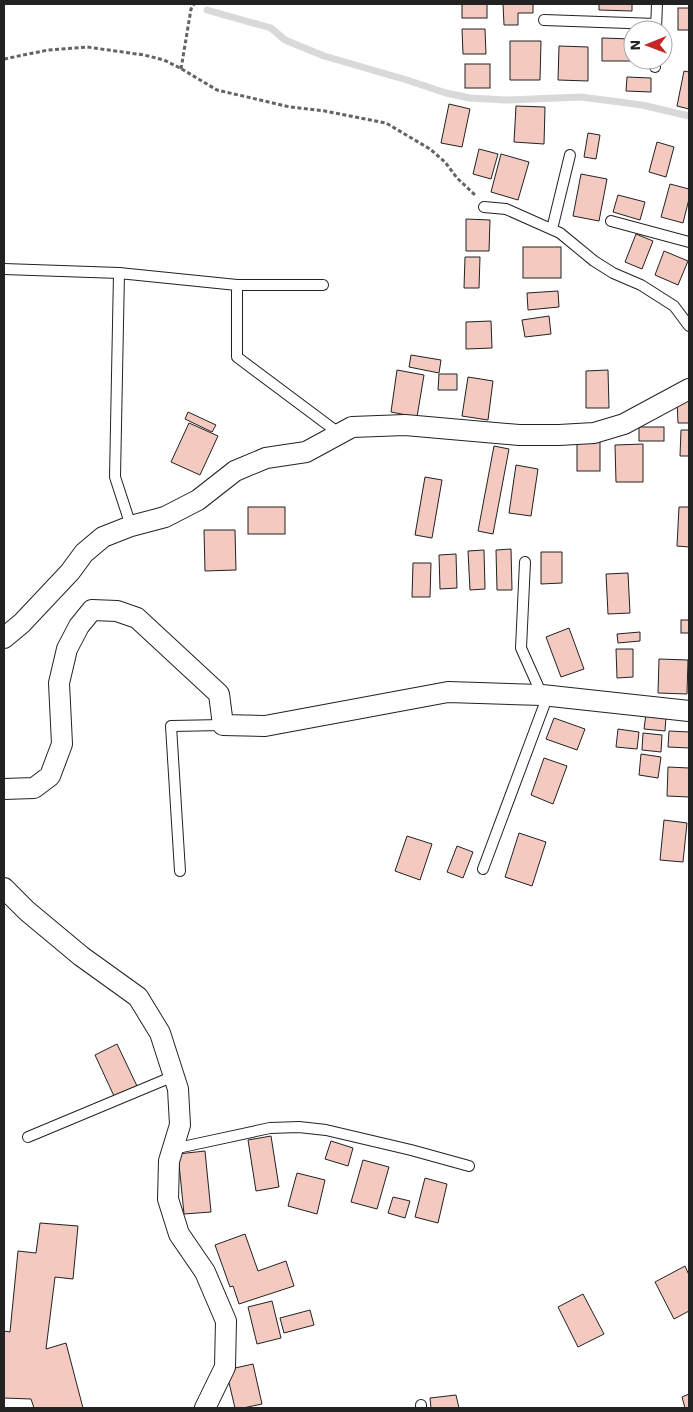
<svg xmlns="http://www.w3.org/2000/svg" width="693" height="1412" viewBox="0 0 693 1412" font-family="'Work Sans',sans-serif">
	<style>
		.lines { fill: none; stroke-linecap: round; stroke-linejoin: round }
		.stream { stroke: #d9d9d9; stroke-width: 7 }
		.building { fill: #f3c9c0; stroke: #222 }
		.service-casing { stroke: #222; stroke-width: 12 }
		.minor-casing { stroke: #222; stroke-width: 22 }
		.path { stroke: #646464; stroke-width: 3; stroke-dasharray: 4 2.5; stroke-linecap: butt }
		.service { stroke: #fff; stroke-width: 10 }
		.minor { stroke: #fff; stroke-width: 20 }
	</style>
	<rect width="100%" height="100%" fill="#fff"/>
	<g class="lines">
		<path class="stream" d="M207,10L271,28L285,40L324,56L407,80L446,93L470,98L505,100L581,97L642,105L689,116"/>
	</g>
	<g class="building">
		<rect x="462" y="4" width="25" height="14"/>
		<path d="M503,4H533V13H518V25H504Z"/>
		<path d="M599,4H632V11L599,10Z"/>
		<rect x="678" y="8" width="11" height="22"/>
		<path d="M462,29H485L486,54H463Z"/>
		<path d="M602,38L633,39V60L642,61H602Z"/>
		<path d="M510,41H541L540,80H510Z"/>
		<path d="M559,46L588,47V81L558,80Z"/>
		<rect x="465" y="64" width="25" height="24"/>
		<path d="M684,71L689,72V109L677,106Z"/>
		<path d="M627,77L651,78V92L626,91Z"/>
		<path d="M449,104L470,109L462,147L441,143Z"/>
		<path d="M516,106L545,107L544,144L514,142Z"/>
		<path d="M588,133L600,135L596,159L584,157Z"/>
		<path d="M657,142L674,147L666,177L649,172Z"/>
		<path d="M479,149L498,154L491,179L473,174Z"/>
		<path d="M501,154L529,162L518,200L491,192Z"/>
		<path d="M581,174L607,179L599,221L573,216Z"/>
		<path d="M670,184L689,189V199L683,223L661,217Z"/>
		<path d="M618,195L645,202L640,220L613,212Z"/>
		<path d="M466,219L490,220L489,251H466Z"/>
		<path d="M636,234L653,241L642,269L625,262Z"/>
		<rect x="523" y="247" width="38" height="31"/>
		<path d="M664,251L688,261L678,285L655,275Z"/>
		<path d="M465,257H480L479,288H464Z"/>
		<path d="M558,291L559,307L528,310L527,293Z"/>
		<path d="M549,316L551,334L525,337L522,320Z"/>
		<path d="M491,321L492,348L466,349V322Z"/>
		<path d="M411,355L441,360L439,373L409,367Z"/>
		<path d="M397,370L424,375L417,417L391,412Z"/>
		<path d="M608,370L609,408H586V371Z"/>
		<path d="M439,374H457V390H438Z"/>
		<path d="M468,377L493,381L488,420L462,416Z"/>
		<path d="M677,400H689V423H678Z"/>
		<path d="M188,412L216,425L212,432L185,419Z"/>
		<path d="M189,423L218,436L200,475L171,462Z"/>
		<rect x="639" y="427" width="25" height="14"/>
		<path d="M681,430H689V456H680Z"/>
		<rect x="577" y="440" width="23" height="31"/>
		<path d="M643,444V482H616L615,445Z"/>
		<path d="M494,446L509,449L493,534L478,531Z"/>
		<path d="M516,465L538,469L531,516L509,513Z"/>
		<path d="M425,477L442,480L432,538L415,535Z"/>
		<rect x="248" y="507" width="37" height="27"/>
		<path d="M679,507H689V547L677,546Z"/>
		<path d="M204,530H235L236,570L205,571Z"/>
		<path d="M511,549L512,590H497L496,550Z"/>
		<path d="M484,550L485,589L470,590L468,551Z"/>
		<path d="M541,552H562V583L541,584Z"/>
		<path d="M456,554L457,588L440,589L439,555Z"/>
		<path d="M413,563H431L430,597H412Z"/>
		<path d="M628,573L630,613L608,614L606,574Z"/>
		<rect x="681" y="620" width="8" height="13"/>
		<path d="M569,628L584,669L561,677L546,637Z"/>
		<path d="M640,632V641L618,643L617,634Z"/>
		<path d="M616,649H633V677L617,678Z"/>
		<path d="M659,659L688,660L687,694L658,693Z"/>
		<path d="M646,714L666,716L665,731L644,729Z"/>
		<path d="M554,718L585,729L577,750L546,739Z"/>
		<path d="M618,729L639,732L637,749L616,747Z"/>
		<path d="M669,731L689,732V748L668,747Z"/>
		<path d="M643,733L662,735L661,752L642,750Z"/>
		<path d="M641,754L661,757L658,778L639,775Z"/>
		<path d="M544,758L567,766L553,804L531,795Z"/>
		<path d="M668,767L689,768V797L667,796Z"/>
		<path d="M664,820L687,823L683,862L660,860Z"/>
		<path d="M519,833L546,842L532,886L505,877Z"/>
		<path d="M407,836L432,844L420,880L395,871Z"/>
		<path d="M457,846L473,852L463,878L447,872Z"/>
		<path d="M117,1044L137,1086L114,1096L95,1055Z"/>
		<path d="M271,1136L279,1187L256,1191L248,1140Z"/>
		<path d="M331,1141L353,1148L348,1166L325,1159Z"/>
		<path d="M205,1151L211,1212L184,1214L178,1154Z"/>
		<path d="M363,1160L389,1167L377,1209L351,1202Z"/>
		<path d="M297,1173L325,1180L317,1214L288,1206Z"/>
		<path d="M425,1178L447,1184L438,1223L415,1217Z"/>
		<path d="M393,1197L410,1201L405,1218L388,1213Z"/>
		<path d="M40,1223L78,1226L73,1279L55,1277L46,1349L66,1343L83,1408H34L31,1399L4,1398V1331L10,1332L18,1251L36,1253Z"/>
		<path d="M245,1234L258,1271L286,1261L294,1286L239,1304L233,1286L230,1287L215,1245Z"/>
		<path d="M685,1266L689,1275V1311L674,1319L655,1282Z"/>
		<path d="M583,1294L604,1334L578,1347L558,1307Z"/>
		<path d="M272,1301L281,1338L257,1344L248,1307Z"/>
		<path d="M310,1310L314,1325L284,1333L280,1318Z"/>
		<path d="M253,1364L262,1404L243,1408H235L226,1370Z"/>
		<path d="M689,1394V1408H685L682,1397Z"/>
		<path d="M456,1395L459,1408H431L430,1398Z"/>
	</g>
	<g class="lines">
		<defs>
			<g id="service">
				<path d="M544,20L656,24"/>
				<path d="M656,29L657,4"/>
				<path d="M655,67V60"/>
				<path d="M484,207L506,209L560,233L594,261L613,273L641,285L674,306L689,326"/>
				<path d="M611,221L689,242"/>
				<path d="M552,229L570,155"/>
				<path d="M4,269L119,273"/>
				<path d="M237,285H323"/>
				<path d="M131,526L115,477L119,273L237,285V357L340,434"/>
				<path d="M525,562L521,648L542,695"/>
				<path d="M483,869L548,695"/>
				<path d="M180,871L171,726L223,725"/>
				<path d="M28,1137L174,1076"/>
				<path d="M173,1149L270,1128L299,1127L326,1130L411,1150L469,1166"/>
				<path d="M421,1405V1408"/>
			</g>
			<g id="minor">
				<path d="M4,638L22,623L70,572L84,553L103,537L131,526L165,517L198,500L235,471L266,458L306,452L352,427L405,425L519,435H559L594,433L624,424L689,389"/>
				<path d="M4,789L34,788L50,776L62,744L59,683L67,649L79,626L92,610L117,611L137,618L219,694L223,725L265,726L448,692L542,695L689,711"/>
				<path d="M4,888L27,911L81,956L138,997L160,1033L178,1089L180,1125L169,1161L168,1199L179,1234L205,1272L226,1321L225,1367L205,1408"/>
			</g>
		</defs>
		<use href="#service" class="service-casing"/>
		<use href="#minor" class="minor-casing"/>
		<g class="path">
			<path d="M4,59L48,50L87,47L144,55L164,60L180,68L217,90L290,107L325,111L386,123L430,149L445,162L457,178L475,195"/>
			<path d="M181,69L191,9L194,4"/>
		</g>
		<use href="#service" class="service"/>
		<use href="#minor" class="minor"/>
	</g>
	<rect width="693" height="1412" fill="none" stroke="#222222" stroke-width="10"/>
	<g transform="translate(648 45) rotate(269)"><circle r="24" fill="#ffffff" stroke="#a7a7a7"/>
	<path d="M0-4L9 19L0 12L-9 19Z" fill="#c62828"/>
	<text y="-8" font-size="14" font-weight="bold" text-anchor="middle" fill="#222222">N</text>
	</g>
</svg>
